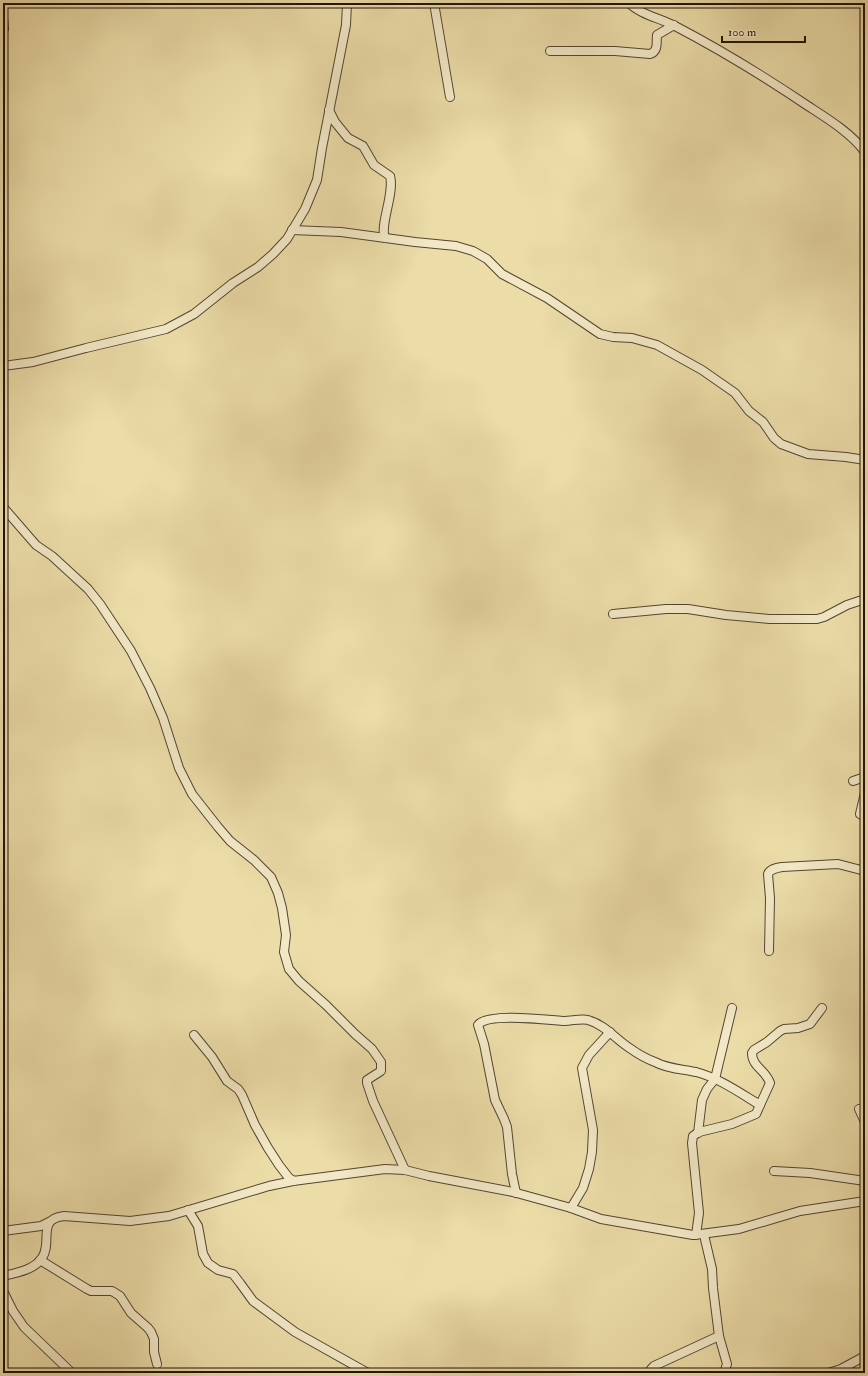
<svg xmlns="http://www.w3.org/2000/svg" width="868" height="1376" viewBox="0 0 868 1376" font-family="'IM FELL Double Pica',serif">
	<style>
		.lines { fill: none; stroke-linecap: round; stroke-linejoin: round }
		.minor-casing { stroke: #534532; stroke-width: 10 }
		.minor { stroke: #f2e8c6; stroke-width: 8 }
	</style>
	<rect width="100%" height="100%" fill="#ebdca8"/>
	<filter id="stains"><feTurbulence type="fractalNoise" baseFrequency=".005" numOctaves="4"/><feColorMatrix values="0 0 0 0 .2 0 0 0 0 .09 0 0 0 0 .02 0 0 0 .5 -.17"/></filter>
	<radialGradient id="worn" r=".72"><stop offset=".6" stop-color="#630" stop-opacity="0"/><stop offset="1" stop-color="#630" stop-opacity=".3"/></radialGradient>
	<g class="lines">
		<defs>
			<g id="minor">
				<path d="M434,3L450,97"/>
				<path d="M629,3C641,15 660,18 675,26C721,50 765,77 808,106C828,119 851,133 865,152"/>
				<path d="M3,4V3"/>
				<path d="M3,18L4,29"/>
				<path d="M550,51H615L650,54C659,51 656,42 657,35L674,25"/>
				<path d="M329,110L335,122L348,138L363,146L374,165L390,176C395,193 379,226 385,238"/>
				<path d="M292,230L341,232L415,242L456,246L473,251L487,259L502,274L547,298L600,334L613,337L632,338L657,345L702,370L735,393L749,411L763,422L774,438L781,444L808,454L846,457L865,460"/>
				<path d="M3,366L33,362L86,348L166,329L194,314L233,283L258,267L273,254L287,239L305,209L317,180L322,148L346,25L347,3"/>
				<path d="M3,507L36,545L52,556L88,589L100,604L131,651L150,688L163,718L179,768L192,794L218,827L230,841L254,860L271,877L278,893L282,908L286,935L284,952L289,969L299,981L326,1005L355,1034L372,1049L381,1062V1071L367,1080V1083L373,1101L405,1170"/>
				<path d="M613,614L666,609H688L726,615L769,619H817L824,617L847,605L865,599"/>
				<path d="M853,781L865,777"/>
				<path d="M865,793L860,814L865,817"/>
				<path d="M769,951L770,898L768,874C770,869 776,868 782,867L838,864L865,871"/>
				<path d="M194,1035L212,1057L227,1081L238,1089L242,1095L255,1125L268,1148L279,1165L289,1178L294,1181"/>
				<path d="M859,1109L865,1122"/>
				<path d="M698,1133L702,1100L707,1089L715,1079L732,1008"/>
				<path d="M774,1171L810,1173L865,1181"/>
				<path d="M516,1193L512,1174L507,1127L504,1119L495,1100L484,1044L478,1025C487,1012 549,1020 564,1021C572,1021 581,1018 588,1020C606,1025 616,1040 631,1049C638,1054 647,1059 655,1062C668,1069 682,1069 696,1072C719,1078 740,1093 760,1105"/>
				<path d="M571,1208L583,1188L589,1169L592,1152L593,1130L582,1068L589,1055L610,1032"/>
				<path d="M188,1210L198,1226L203,1254L208,1263L218,1270L233,1274L240,1283L253,1301L295,1332L368,1373"/>
				<path d="M3,1231L41,1226L49,1222"/>
				<path d="M696,1235L699,1213L692,1143L693,1136L699,1132L732,1124L756,1114L770,1083C766,1070 752,1067 752,1053L754,1050L767,1042L780,1031L784,1029L798,1028L810,1024L822,1008"/>
				<path d="M704,1235L712,1269L713,1288L719,1336L727,1364L724,1373"/>
				<path d="M40,1260L87,1289L91,1291H112L120,1296L131,1313L148,1328L151,1332L154,1339V1352L157,1364"/>
				<path d="M3,1276C16,1273 34,1270 42,1258C53,1242 36,1219 64,1216L130,1221L169,1216L269,1186L293,1181L385,1169L405,1170L429,1176L513,1192L571,1208L601,1219L693,1235L739,1229L800,1211L865,1201"/>
				<path d="M3,1291L13,1311L24,1327L72,1373"/>
				<path d="M651,1373V1369L654,1366L719,1336"/>
				<path d="M828,1373L841,1369L865,1356"/>
			</g>
		</defs>
		<use href="#minor" class="minor-casing"/>
		<use href="#minor" class="minor"/>
	</g>
	<rect width="868" height="1376" fill="none" stroke="#ebdca8" stroke-width="16"/>
	<rect x="4" y="4" width="860" height="1368" fill="none" stroke="#20130a" stroke-width="2"/>
	<rect x="8" y="8" width="852" height="1360" fill="none" stroke="#20130a"/>
	<path d="M722 36v6h83v-6" fill="none" stroke="#20130a" stroke-width="2"/>
	<text x="728" y="36" font-size="12" fill="#20130a" stroke="#f2e8c6" stroke-width="3" paint-order="stroke">100 m</text>
	<rect width="100%" height="100%" filter="url(#stains)"/>
	<rect width="100%" height="100%" fill="url(#worn)"/>
</svg>
